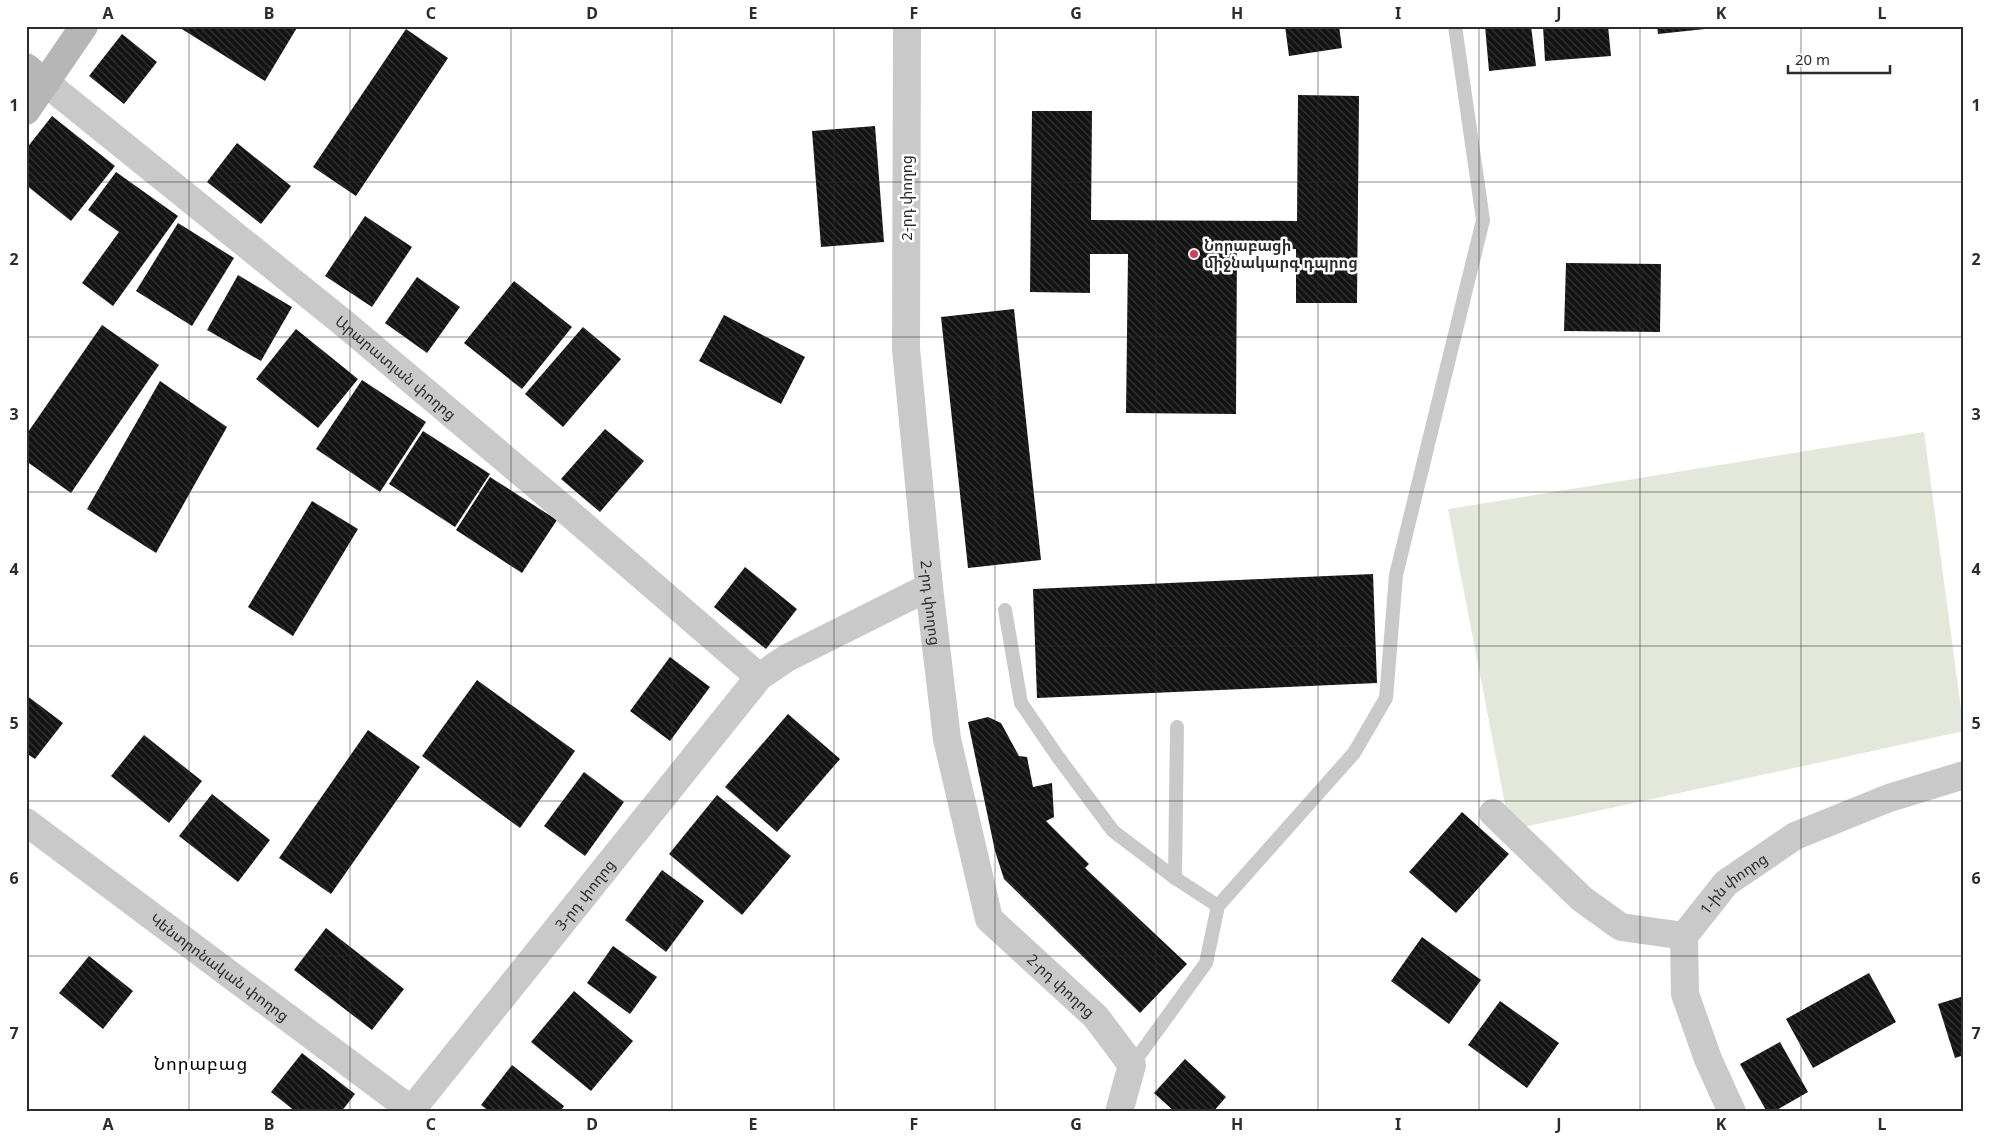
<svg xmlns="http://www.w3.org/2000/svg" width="1990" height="1138" viewBox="0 0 1990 1138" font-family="'Noto Sans','Noto Sans Armenian',sans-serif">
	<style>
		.pitch { fill: #e3e8db }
		.building { fill: url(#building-back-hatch) }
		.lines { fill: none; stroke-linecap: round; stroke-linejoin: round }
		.lane { stroke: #c9c9c9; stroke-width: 14 }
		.street { stroke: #c9c9c9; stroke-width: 28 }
		.secondary { stroke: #b6b6b6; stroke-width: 28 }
		.grid { fill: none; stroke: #2c2c2c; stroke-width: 1; stroke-opacity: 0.55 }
		.poi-dot { fill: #d23f59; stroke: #fff; stroke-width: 2 }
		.labels { text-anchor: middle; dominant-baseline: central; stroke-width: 5; stroke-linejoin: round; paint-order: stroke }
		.street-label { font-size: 15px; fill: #2c2c2c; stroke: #fff }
		.poi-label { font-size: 15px; font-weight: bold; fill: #2c2c2c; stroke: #fff; text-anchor: start }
		.quarter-label { font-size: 18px; letter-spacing: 1px; fill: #000; stroke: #fff }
		.neatline { fill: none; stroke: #2c2c2c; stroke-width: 2 }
		.grid-label { font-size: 16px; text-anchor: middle; font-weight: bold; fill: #2c2c2c }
	</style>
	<defs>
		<pattern id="building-back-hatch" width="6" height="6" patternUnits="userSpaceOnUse" patternTransform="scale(1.25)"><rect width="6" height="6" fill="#131313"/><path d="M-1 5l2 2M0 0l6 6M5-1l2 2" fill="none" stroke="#363636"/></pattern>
	</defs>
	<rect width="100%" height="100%" fill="#fff"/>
	<path class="pitch" d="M1924,432L1964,731L1510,830L1448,509Z"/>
	<g class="building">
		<path d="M177,26H298L265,81Z"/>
		<path d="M1285,26H1339L1342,48L1289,56Z"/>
		<path d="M1485,26H1531L1536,66L1489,71Z"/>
		<path d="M1543,26H1608L1611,56L1545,61Z"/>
		<path d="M1657,26H1704L1705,29L1658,34Z"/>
		<path d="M406,29L448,58L356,196L313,167Z"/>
		<path d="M122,34L157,62L124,104L89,76Z"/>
		<path d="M1298,95L1359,96L1357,303H1296V249L1237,248L1236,414L1126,413L1128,254H1090V293L1030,292L1032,111H1092L1091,220L1297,221Z"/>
		<path d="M52,116L115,166L71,221L26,185V149Z"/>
		<path d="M875,126L884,242L821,247L812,131Z"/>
		<path d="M237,143L291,186L261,224L207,182Z"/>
		<path d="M116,172L178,216L113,306L82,283L119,232L88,210Z"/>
		<path d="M365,216L412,247L372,307L325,276Z"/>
		<path d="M178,223L234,258L192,326L136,291Z"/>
		<path d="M1566,263L1661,264L1660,332L1564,331Z"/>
		<path d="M238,275L292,307L261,361L207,330Z"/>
		<path d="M417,277L460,307L427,353L385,323Z"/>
		<path d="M514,281L572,327L522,389L464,343Z"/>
		<path d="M1014,309L1041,560L968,568L941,317Z"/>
		<path d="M724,315L805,357L781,404L699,361Z"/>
		<path d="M102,325L159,365L71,493L26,461V435Z"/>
		<path d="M583,327L621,359L563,427L525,394Z"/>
		<path d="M296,329L358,379L318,428L256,379Z"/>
		<path d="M362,380L426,422L380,492L316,449Z"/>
		<path d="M160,381L227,427L156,553L87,509Z"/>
		<path d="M605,429L644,461L600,512L561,479Z"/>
		<path d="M423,431L490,474L455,527L389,484Z"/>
		<path d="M490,477L557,520L522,573L456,530Z"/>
		<path d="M312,501L358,529L293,636L248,607Z"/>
		<path d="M745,567L797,609L766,649L714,607Z"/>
		<path d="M1373,574L1377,683L1037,698L1033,589Z"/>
		<path d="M670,657L710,687L670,741L630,711Z"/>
		<path d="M477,680L575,751L520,828L422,756Z"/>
		<path d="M26,695L63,723L35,759L26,753Z"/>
		<path d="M788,714L840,759L777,832L725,787Z"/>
		<path d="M988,717L1001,723L1019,756L1027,757L1033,787L1052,783L1054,817L1046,821L1089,864L1085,868L1187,964L1140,1013L1004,879L995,851L968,722Z"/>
		<path d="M368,730L420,767L331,894L279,858Z"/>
		<path d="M144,735L202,781L169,823L111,776Z"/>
		<path d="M584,772L624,802L585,856L544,826Z"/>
		<path d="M212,794L270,840L238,882L179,836Z"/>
		<path d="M717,795L791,856L742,915L669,854Z"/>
		<path d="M1462,812L1509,854L1456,913L1409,872Z"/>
		<path d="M662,870L704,901L666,952L625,920Z"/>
		<path d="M326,928L404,989L372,1030L294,970Z"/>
		<path d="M1422,937L1481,980L1449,1024L1391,981Z"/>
		<path d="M613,946L657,977L630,1014L587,983Z"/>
		<path d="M89,956L133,991L103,1029L59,993Z"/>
		<path d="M1869,973L1896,1022L1813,1068L1786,1019Z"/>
		<path d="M574,991L633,1041L591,1091L531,1042Z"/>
		<path d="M1964,996V1055L1955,1058L1938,1004Z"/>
		<path d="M1500,1001L1559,1043L1527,1088L1468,1045Z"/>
		<path d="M1780,1042L1808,1092L1773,1112H1767L1740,1064Z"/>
		<path d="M302,1053L355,1094L341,1112H296L271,1092Z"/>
		<path d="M1185,1059L1226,1097L1213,1112H1175L1154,1093Z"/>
		<path d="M512,1065L564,1106L560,1112H490L481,1105Z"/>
	</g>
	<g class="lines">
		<g class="lane">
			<path d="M1005,610L1021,703L1058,757L1113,831L1175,878L1218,906"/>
			<path d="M1175,878L1177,727"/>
			<path d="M1132,1065L1206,963L1218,906L1354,753L1386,698L1396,575L1483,220L1455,26"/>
		</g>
		<g class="street">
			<path id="s1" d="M907,26L906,349L929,587L947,739L989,919L1096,1017L1132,1065L1119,1112"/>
			<path id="s2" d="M46,83L346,325L568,512L759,677"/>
			<path d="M1493,813L1582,899L1621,927L1684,936"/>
			<path id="s3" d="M26,822L414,1112"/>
			<path id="s4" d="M410,1112L759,677L787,658L929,587"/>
			<path id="s5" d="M1732,1112L1708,1059L1685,994L1684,936L1726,883L1795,836L1889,798L1964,775"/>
		</g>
		<g class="secondary">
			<path d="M26,67L46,83"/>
			<path d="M26,111L84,26"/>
		</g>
	</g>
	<path class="grid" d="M189,26V1112M350,26V1112M511,26V1112M672,26V1112M834,26V1112M995,26V1112M1156,26V1112M1318,26V1112M1479,26V1112M1640,26V1112M1801,26V1112M26,182H1964M26,337H1964M26,492H1964M26,646H1964M26,801H1964M26,956H1964"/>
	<circle class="poi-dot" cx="1194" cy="254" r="5"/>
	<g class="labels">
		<g class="street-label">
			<text transform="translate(906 198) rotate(-90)">2-րդ փողոց</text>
			<text stroke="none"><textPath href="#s2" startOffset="451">Արարատյան փողոց</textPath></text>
			<text stroke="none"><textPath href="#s1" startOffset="578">2-րդ փողոց</textPath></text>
			<text stroke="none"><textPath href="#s5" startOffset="258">1-ին փողոց</textPath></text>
			<text stroke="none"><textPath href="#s4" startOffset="279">3-րդ փողոց</textPath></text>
			<text stroke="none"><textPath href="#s3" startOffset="242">Կենտրոնական փողոց</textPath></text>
			<text stroke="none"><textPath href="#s1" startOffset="998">2-րդ փողոց</textPath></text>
		</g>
		<g class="poi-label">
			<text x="1204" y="245">Նորաբացի<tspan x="1204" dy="17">միջնակարգ դպրոց</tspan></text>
		</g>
		<g class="quarter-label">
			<text x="201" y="1063">Նորաբաց</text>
		</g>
	</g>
	<rect width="1990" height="1138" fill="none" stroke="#ffffff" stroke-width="55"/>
	<path d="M1788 65v8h102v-8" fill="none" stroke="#2c2c2c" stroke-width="2.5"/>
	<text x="1795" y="65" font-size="15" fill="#2c2c2c" stroke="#ffffff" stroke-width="4" paint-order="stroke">20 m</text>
	<rect x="28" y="28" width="1934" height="1082" class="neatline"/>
	<g class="grid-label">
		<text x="108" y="19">A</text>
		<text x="269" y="19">B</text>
		<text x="431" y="19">C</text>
		<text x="592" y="19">D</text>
		<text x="753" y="19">E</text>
		<text x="914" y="19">F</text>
		<text x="1076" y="19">G</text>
		<text x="1237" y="19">H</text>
		<text x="1398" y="19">I</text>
		<text x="1559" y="19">J</text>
		<text x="1721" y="19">K</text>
		<text x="1882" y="19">L</text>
		<text x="14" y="111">1</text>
		<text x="1976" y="111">1</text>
		<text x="14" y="265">2</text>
		<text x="1976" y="265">2</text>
		<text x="14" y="420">3</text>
		<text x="1976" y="420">3</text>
		<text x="14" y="575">4</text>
		<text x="1976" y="575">4</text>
		<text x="14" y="729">5</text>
		<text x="1976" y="729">5</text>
		<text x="14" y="884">6</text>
		<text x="1976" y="884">6</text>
		<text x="14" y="1039">7</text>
		<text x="1976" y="1039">7</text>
		<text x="108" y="1130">A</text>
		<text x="269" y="1130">B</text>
		<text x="431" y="1130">C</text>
		<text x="592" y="1130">D</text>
		<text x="753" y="1130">E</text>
		<text x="914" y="1130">F</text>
		<text x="1076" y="1130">G</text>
		<text x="1237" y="1130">H</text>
		<text x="1398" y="1130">I</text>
		<text x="1559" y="1130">J</text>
		<text x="1721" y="1130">K</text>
		<text x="1882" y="1130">L</text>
	</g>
</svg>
